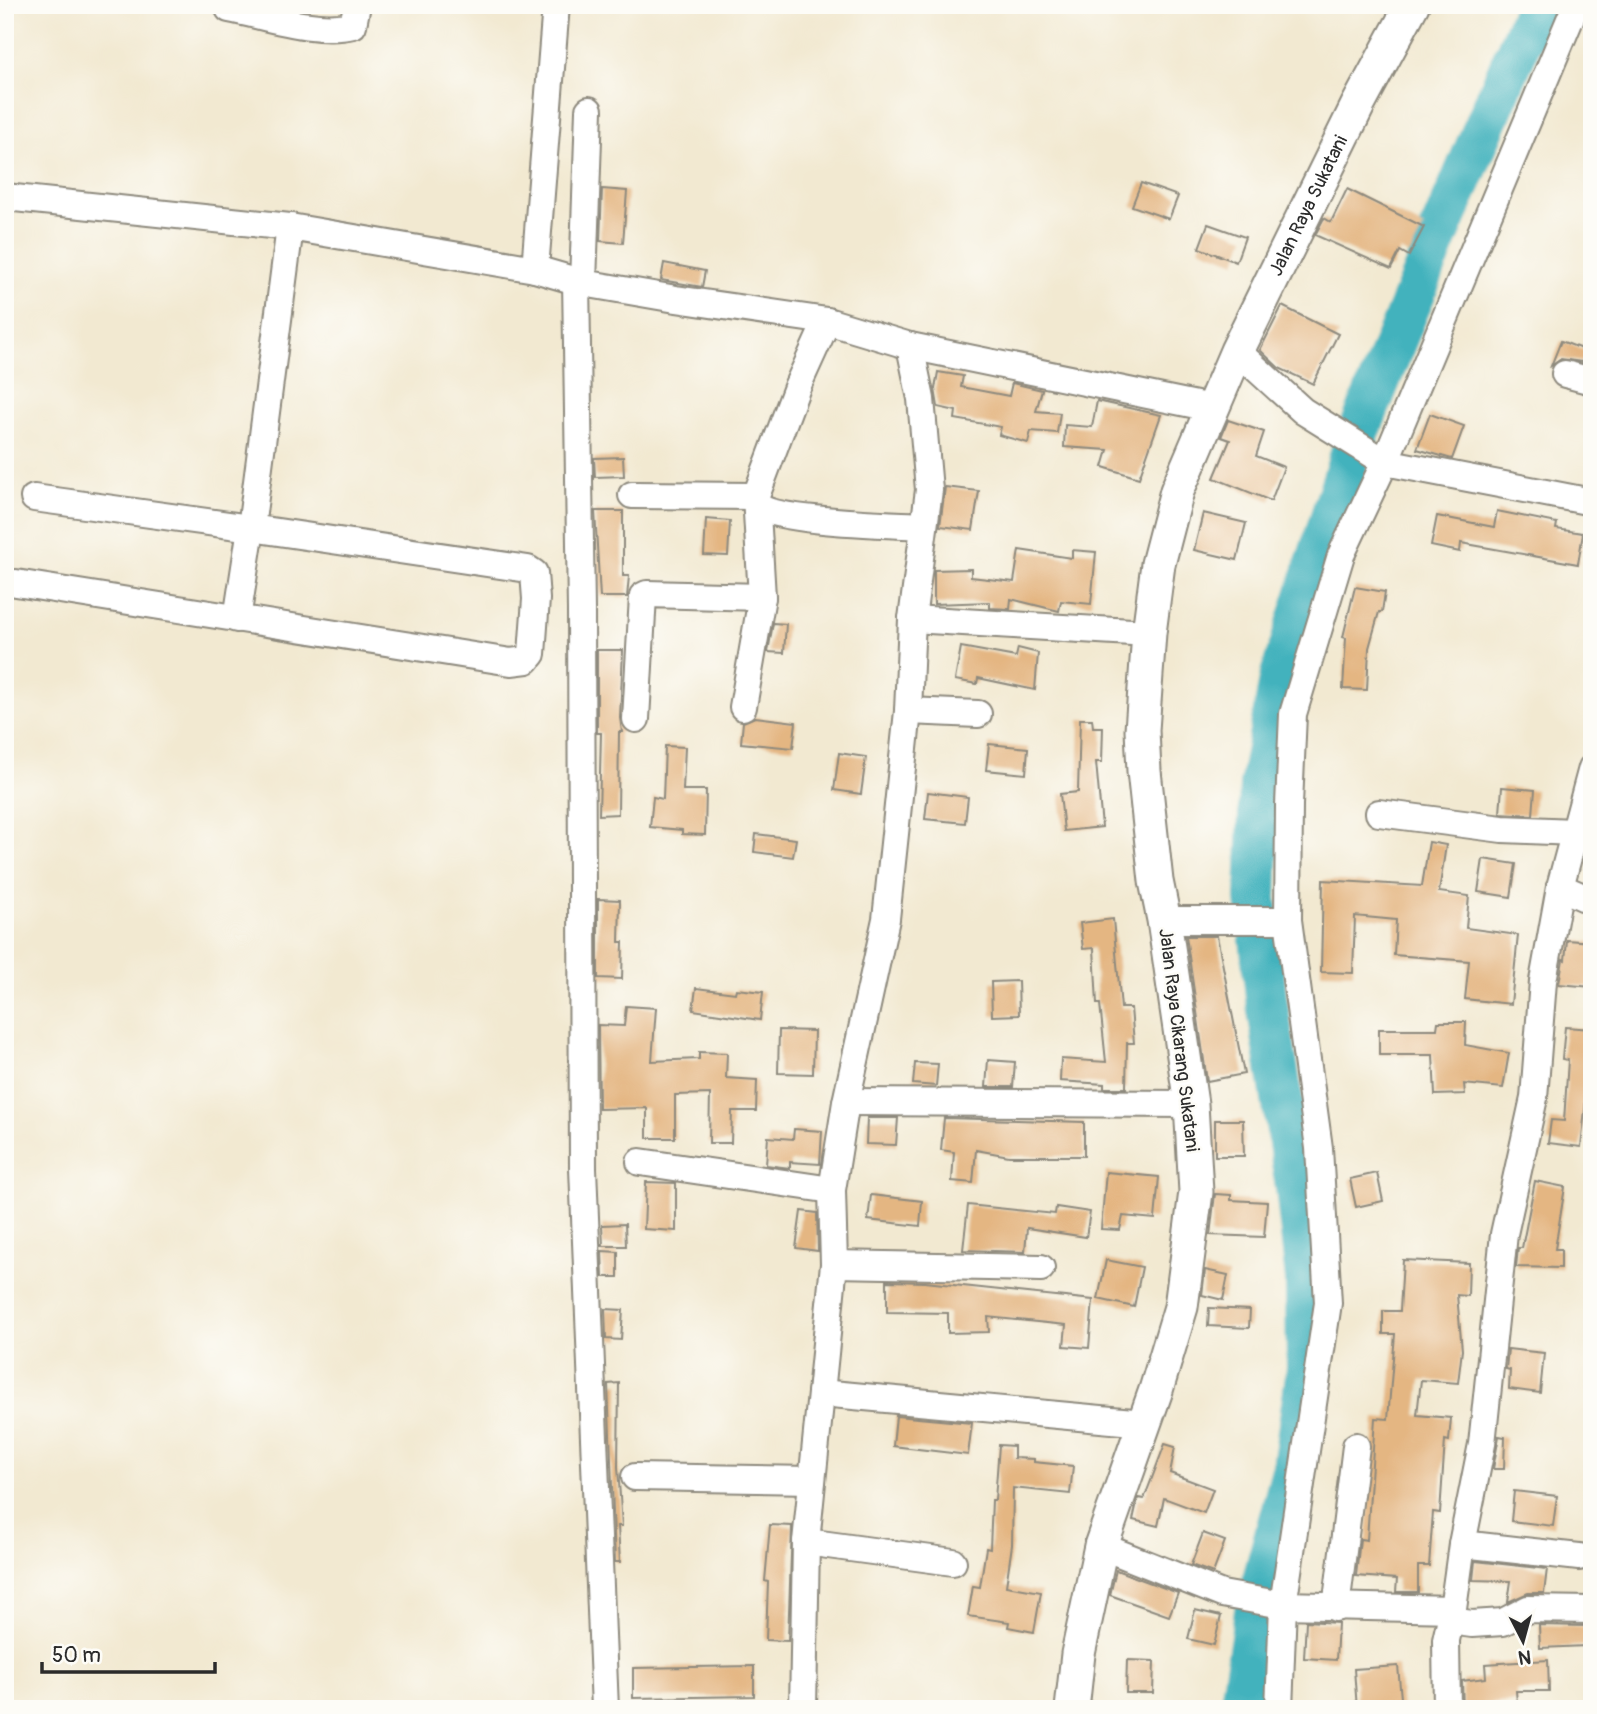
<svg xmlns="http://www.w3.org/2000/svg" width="1597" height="1714" viewBox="0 0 1597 1714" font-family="Pangolin,sans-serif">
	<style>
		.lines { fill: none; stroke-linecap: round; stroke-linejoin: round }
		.river { stroke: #43b2bd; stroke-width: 42 }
		.building { fill: #e4b682 }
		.minor-casing { stroke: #8e8a7e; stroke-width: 30 }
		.major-casing { stroke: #8e8a7e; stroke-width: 37 }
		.minor { stroke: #fff; stroke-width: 26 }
		.major { stroke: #fff; stroke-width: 33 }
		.labels { text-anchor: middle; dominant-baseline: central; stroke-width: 5; stroke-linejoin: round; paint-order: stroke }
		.street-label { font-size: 19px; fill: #2b2b2b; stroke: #fdfcf7 }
	</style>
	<rect width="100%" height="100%" fill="#fdfcf7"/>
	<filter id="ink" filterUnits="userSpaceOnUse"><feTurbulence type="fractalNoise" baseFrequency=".0143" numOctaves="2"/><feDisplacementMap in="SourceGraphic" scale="14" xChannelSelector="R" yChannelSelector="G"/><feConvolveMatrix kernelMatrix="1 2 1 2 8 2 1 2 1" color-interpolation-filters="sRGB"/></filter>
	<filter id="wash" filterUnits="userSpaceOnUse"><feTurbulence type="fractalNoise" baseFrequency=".00686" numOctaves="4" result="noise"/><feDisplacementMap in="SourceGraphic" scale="28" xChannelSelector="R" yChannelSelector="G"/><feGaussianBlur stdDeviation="1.57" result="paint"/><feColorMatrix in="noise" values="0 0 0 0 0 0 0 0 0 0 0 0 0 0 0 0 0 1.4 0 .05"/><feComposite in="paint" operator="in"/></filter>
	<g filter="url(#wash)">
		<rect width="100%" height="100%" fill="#f2e9d1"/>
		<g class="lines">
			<path class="river" d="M1240,1709L1256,1606L1293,1468L1307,1369L1306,1279L1296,1187L1266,997L1256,898L1260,786L1281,675L1353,447L1435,243L1536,5"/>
		</g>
		<g id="blocks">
			<g class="building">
				<path d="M1141,183L1178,196L1169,219L1132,206Z"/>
				<path d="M602,189L627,191L623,243L600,241Z"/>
				<path d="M1347,189L1424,227L1409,256L1400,251L1391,269L1315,235L1324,218L1331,222Z"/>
				<path d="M1208,224L1245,237L1236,262L1199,248Z"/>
				<path d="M664,263L705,271L702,287L661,280Z"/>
				<path d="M1282,306L1338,334L1313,384L1279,368L1260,350Z"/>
				<path d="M1561,341L1587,351L1582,362L1561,359L1551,366Z"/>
				<path d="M938,372L963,376L961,387L1009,396L1012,383L1042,390L1036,411L1060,413L1057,433L1031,431L1028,443L999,435L1001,427L955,419L956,411L938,407L935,389Z"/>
				<path d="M1097,401L1161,415L1139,478L1103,467L1108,450L1064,447L1065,425L1092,427Z"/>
				<path d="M1430,414L1464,426L1452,459L1417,449Z"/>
				<path d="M1228,420L1264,432L1256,456L1284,467L1271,501L1214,478L1230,440L1221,437Z"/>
				<path d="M623,457L624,476L595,477L594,458Z"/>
				<path d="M945,487L979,491L973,530L940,526Z"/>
				<path d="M595,511H623V576H629L627,597H600Z"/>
				<path d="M1497,511L1557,523L1556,529L1583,533L1578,564L1461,543L1460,552L1431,546L1437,516L1494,527Z"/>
				<path d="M1203,513L1246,523L1237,560L1194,550Z"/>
				<path d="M706,519L730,521L728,556L704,555Z"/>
				<path d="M1019,550L1072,558V550L1096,552L1091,604L1061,601L1059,611L1011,599L1010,609L990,608V602L934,604V570L971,569V577L1014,582Z"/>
				<path d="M1355,587L1385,592L1382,612H1379L1369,648L1367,690L1343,689L1346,638L1343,637Z"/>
				<path d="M773,623L786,624L784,653L768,652Z"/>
				<path d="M961,647L1016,657L1018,648L1038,653L1035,690L978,678L977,684L955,680Z"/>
				<path d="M597,650H623L620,718L622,732H619L618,814L599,815L601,733H597Z"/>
				<path d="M755,717L796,722L793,748L741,743L743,722Z"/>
				<path d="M1080,719H1092L1093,727H1103L1102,762H1096L1102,827L1064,831L1060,794L1078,792Z"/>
				<path d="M989,744L1028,748L1026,774L986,770Z"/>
				<path d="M665,746L685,747L683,790H706L705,835L682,834V830L650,827L653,797L663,799Z"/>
				<path d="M839,753L866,757L861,794L834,790Z"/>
				<path d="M1502,787L1535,790L1533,815L1500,813Z"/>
				<path d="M928,792L968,797L965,823L925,819Z"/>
				<path d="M756,834L796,839L793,857L754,852Z"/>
				<path d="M1429,842L1446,845L1439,892L1469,896L1466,928L1518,935L1511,1004L1465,999L1469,961L1394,955L1396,920L1355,916L1353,973L1321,972L1323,880L1422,886Z"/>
				<path d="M1483,859L1516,864L1511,897L1478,892Z"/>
				<path d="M598,899L620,900L619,942H623L622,979L598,978Z"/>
				<path d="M1113,919L1121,1008H1131L1134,1043H1127L1126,1088H1104V1084L1060,1081L1061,1059L1106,1062L1100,1004H1097L1094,948L1083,949L1080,923Z"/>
				<path d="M1186,936H1217L1244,1074L1207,1081Z"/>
				<path d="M1567,940L1592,942V987L1559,984L1563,959L1565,960Z"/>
				<path d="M1018,981L1019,1015L992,1016L991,982Z"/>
				<path d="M696,988L735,993L736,989L763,992L760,1020L693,1010Z"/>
				<path d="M626,1006L656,1008L652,1061L699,1059V1052L727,1053L726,1078L757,1080L756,1111H732L731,1143H709L710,1094L675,1095V1138H647V1108L599,1109L598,1025L624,1026Z"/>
				<path d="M1438,1022H1466L1465,1045L1509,1053L1503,1088L1464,1084L1465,1094L1435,1095L1433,1055H1379V1029H1437Z"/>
				<path d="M1565,1027L1592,1029V1091H1587L1581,1147L1548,1143L1551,1120L1564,1121L1568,1060L1562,1059Z"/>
				<path d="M779,1030L814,1031L813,1074L778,1073Z"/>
				<path d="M988,1060L1015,1062L1013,1087H986Z"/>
				<path d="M915,1063L938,1064L936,1086L913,1084Z"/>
				<path d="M867,1118H898L896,1145L866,1144Z"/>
				<path d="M944,1118L1084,1122V1156H1009L976,1150L973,1183L952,1181L954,1152L941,1150Z"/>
				<path d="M1215,1120H1243L1244,1156H1215Z"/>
				<path d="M794,1129L822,1131L820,1164L790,1162V1168L766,1165L768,1137L793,1139Z"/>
				<path d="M1106,1172L1159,1177L1155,1219L1123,1216L1120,1230L1101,1229Z"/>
				<path d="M1377,1173L1383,1201L1356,1207L1350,1179Z"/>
				<path d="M1535,1181L1565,1187L1555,1249H1561V1268L1516,1267L1518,1248H1522Z"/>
				<path d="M646,1182L676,1183V1231L644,1229Z"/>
				<path d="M1215,1194L1231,1195V1200L1267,1202L1264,1237L1210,1235Z"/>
				<path d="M871,1195L922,1201L920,1226L868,1220Z"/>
				<path d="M968,1205L1055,1214L1056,1207L1090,1212L1086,1237L1027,1228L1025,1252L963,1250Z"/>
				<path d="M801,1211L817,1213L818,1251L796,1248Z"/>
				<path d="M625,1224L626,1246H603L602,1225Z"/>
				<path d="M602,1251L618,1252V1277H603Z"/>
				<path d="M1106,1260L1142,1267L1134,1307L1098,1299Z"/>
				<path d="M1403,1260L1469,1263L1468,1296L1457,1295L1462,1350L1458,1383L1421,1380L1417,1415L1451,1418L1449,1441L1445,1440L1440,1513L1433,1512L1429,1566H1418V1592H1396L1397,1579L1356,1576L1360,1539L1367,1540L1375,1418L1388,1419L1395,1334H1383V1311H1400Z"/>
				<path d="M1205,1270L1228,1275L1223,1300L1202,1295Z"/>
				<path d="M887,1281L925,1282L1093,1300L1089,1348L1064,1346L1066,1325L988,1317L989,1332L948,1333V1313L887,1312Z"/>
				<path d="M1209,1308L1250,1310L1249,1328L1208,1326Z"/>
				<path d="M605,1309L623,1310L621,1340L606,1339Z"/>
				<path d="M1508,1349L1544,1353L1540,1393L1509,1389L1510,1370L1506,1369Z"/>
				<path d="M619,1383L618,1467L622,1526H618L620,1562H615L608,1384Z"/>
				<path d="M896,1416L972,1423L968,1455L893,1446Z"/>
				<path d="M1499,1436L1505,1437L1504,1469H1493Z"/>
				<path d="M1165,1444L1175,1447L1170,1473L1213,1489L1204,1513L1164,1498L1158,1526L1133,1520L1138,1498L1144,1499Z"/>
				<path d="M999,1445L1014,1446V1458L1034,1459V1462L1073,1466L1070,1494L1013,1488L1012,1545L1006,1586L1041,1592L1034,1632L1008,1627L1009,1622L968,1616L973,1586L980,1587L986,1548L990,1549L992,1500H995Z"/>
				<path d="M1514,1491L1557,1496L1553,1526L1511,1521Z"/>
				<path d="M770,1525L792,1526L788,1641L766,1640L768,1582L765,1581Z"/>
				<path d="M1203,1533L1225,1541L1213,1573L1191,1565Z"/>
				<path d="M1475,1561L1547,1569L1544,1593H1528L1508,1602L1511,1581L1473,1580Z"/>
				<path d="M1116,1570L1178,1593L1169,1616L1110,1595Z"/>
				<path d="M1195,1610L1221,1616L1214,1645L1188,1639Z"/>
				<path d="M1306,1621L1338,1623L1336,1660L1304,1658Z"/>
				<path d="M1539,1625L1585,1626L1586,1646L1540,1648Z"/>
				<path d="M1127,1660L1154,1661L1153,1693H1126Z"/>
				<path d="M1548,1660L1549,1691H1516L1517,1702L1482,1704V1709H1463L1462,1681L1486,1678L1485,1664Z"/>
				<path d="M754,1666V1696L633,1698V1668Z"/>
				<path d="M1398,1666L1402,1709H1357L1354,1669Z"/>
			</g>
		</g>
	</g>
	<g filter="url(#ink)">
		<use href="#blocks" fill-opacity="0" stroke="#8e8a7e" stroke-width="2"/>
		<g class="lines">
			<defs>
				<g id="minor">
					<path d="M229,9C266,16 315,34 353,25L357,5"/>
					<path d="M5,197L290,227L535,269L583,283L676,299L827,321L910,346L1211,408"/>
					<path d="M535,269L556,5"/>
					<path d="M576,279L581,610L583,1168L605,1709"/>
					<path d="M583,283L589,110"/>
					<path d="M1237,351L1303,411L1385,462L1592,502"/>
					<path d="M1565,374L1592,381"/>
					<path d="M632,495L756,496"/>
					<path d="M757,505C775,522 893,524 924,526"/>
					<path d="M16,583L511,662L527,660L532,654L536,599L534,573L528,569L251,528L34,498"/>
					<path d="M237,619L251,528L290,227"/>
					<path d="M912,619L1149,633"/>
					<path d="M743,707L762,597L756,496L797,387L827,321"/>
					<path d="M908,711L978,714"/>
					<path d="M636,719L643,596L647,594L762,597"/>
					<path d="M1379,813L1502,829L1574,832"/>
					<path d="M1560,887L1592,901"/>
					<path d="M1164,920H1288"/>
					<path d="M846,1102L1191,1104"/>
					<path d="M640,1162L832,1190"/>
					<path d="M834,1264L1041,1268"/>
					<path d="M821,1393L1144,1423"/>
					<path d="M635,1477L812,1480"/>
					<path d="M806,1542L953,1562"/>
					<path d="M1462,1544L1579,1557"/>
					<path d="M1101,1546L1222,1594L1283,1605L1453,1609"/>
					<path d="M1336,1608L1356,1446"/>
					<path d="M1450,1621L1472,1624L1503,1622L1528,1609L1592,1610"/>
					<path d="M803,1709L806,1542L834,1264L832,1190L846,1102L886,919L908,711L912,619L929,490L921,399L910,346"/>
					<path d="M1279,1709L1283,1605L1328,1303L1319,1148L1288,920L1289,805L1293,714L1341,555L1385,462L1576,5"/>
					<path d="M1447,1709L1446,1640L1453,1609L1462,1544L1482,1444L1504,1234L1534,1098L1543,981L1560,887L1592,768"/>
				</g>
				<g id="major">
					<path id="s1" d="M1072,1709L1078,1654L1101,1546L1156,1390L1181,1307L1196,1192L1191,1104L1164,920L1156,881L1144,771L1142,730L1149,633L1158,564L1177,491L1237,351L1358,105L1412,5"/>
				</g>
			</defs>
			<use href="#minor" class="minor-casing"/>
			<use href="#major" class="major-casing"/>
			<use href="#minor" class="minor"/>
			<use href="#major" class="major"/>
		</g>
	</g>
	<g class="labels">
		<g class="street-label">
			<text stroke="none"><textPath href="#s1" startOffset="1556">Jalan Raya Sukatani</textPath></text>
			<text transform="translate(1179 1040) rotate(83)">Jalan Raya Cikarang Sukatani</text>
		</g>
	</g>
	<rect width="1597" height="1714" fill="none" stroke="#fdfcf7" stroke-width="28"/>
	<g transform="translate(1523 1641) rotate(174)" stroke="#fdfcf7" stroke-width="5" paint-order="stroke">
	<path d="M0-5L12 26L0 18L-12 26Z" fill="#2b2b2b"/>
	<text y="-10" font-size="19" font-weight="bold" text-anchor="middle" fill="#2b2b2b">N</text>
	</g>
	<path d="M42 1662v10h173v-10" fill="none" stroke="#2b2b2b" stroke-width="3.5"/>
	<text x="52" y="1662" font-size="21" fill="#2b2b2b" stroke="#fdfcf7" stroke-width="5" paint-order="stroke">50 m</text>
</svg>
